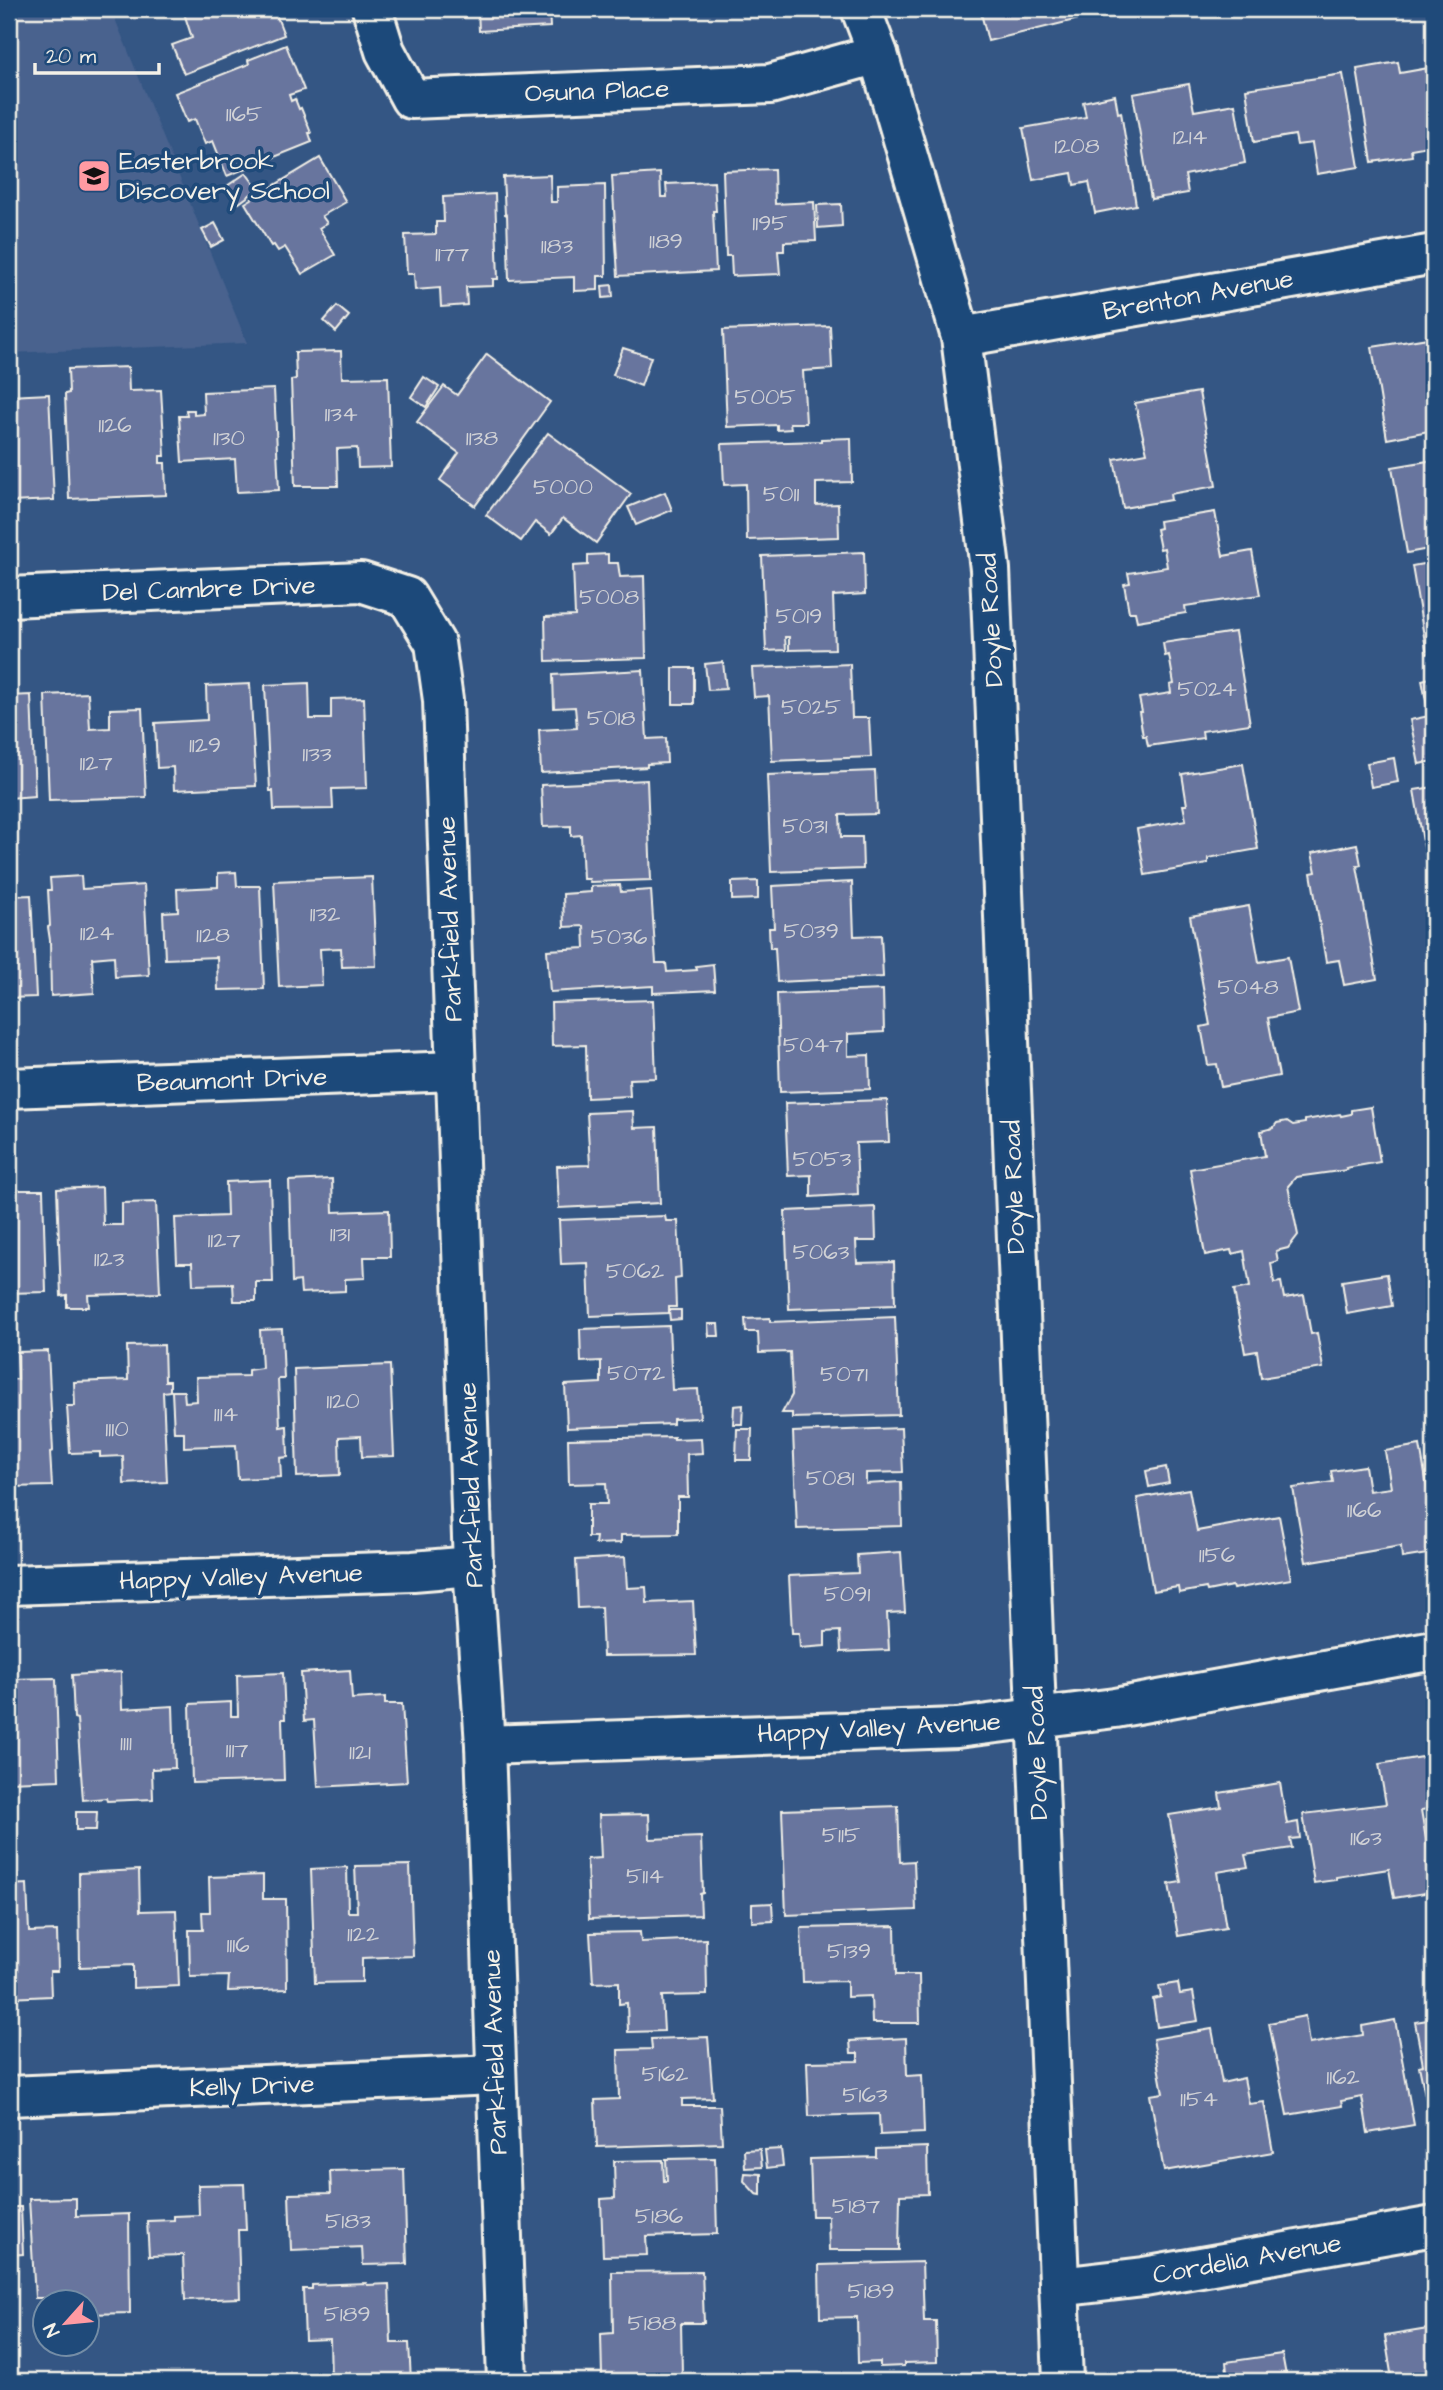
<svg xmlns="http://www.w3.org/2000/svg" width="1443" height="2390" viewBox="0 0 1443 2390" font-family="'Architects Daughter',sans-serif">
	<style>
		.built { fill: #48628e }
		.building { fill: #68749e; stroke: #f4f1e8; stroke-width: 2 }
		.lines { fill: none; stroke-linecap: round; stroke-linejoin: round }
		.minor-casing { stroke: #f4f1e8; stroke-width: 44 }
		.secondary-casing { stroke: #f4f1e8; stroke-width: 44 }
		.minor { stroke: #1f4a7a; stroke-width: 38 }
		.secondary { stroke: #1f4a7a; stroke-width: 38 }
		.labels { text-anchor: middle; dominant-baseline: central; stroke-width: 7; stroke-linejoin: round; paint-order: stroke }
		.number-label { font-size: 23px; fill: #d1d2d6 }
		.street-label { font-size: 26px; fill: #f4f1e8; stroke: #1f4a7a }
		.poi-label { font-size: 26px; fill: #f4f1e8; stroke: #1f4a7a; text-anchor: start }
	</style>
	<rect width="100%" height="100%" fill="#345684"/>
	<filter id="ink" filterUnits="userSpaceOnUse"><feTurbulence type="fractalNoise" baseFrequency=".0143" numOctaves="2"/><feDisplacementMap in="SourceGraphic" scale="14" xChannelSelector="R" yChannelSelector="G"/><feConvolveMatrix kernelMatrix="1 2 1 2 8 2 1 2 1" color-interpolation-filters="sRGB"/></filter>
	<g filter="url(#ink)">
		<path class="built" d="M9,9H111L247,343L9,353Z"/>
		<g class="building">
			<path d="M192,9H274L284,35L184,74L172,45L192,38L184,13Z"/>
			<path d="M478,9H549L550,27L479,31Z"/>
			<path d="M980,9H1081L1083,18L988,41Z"/>
			<path d="M286,45L304,90L289,95L291,101L295,99L299,109L301,108L311,133H309L312,142L227,176L213,141L205,144L195,119L187,122L175,93L249,64L248,60Z"/>
			<path d="M1398,62L1400,73L1434,67V145L1411,149L1412,156L1372,162L1357,69Z"/>
			<path d="M1343,74L1359,167L1317,174L1312,143L1297,145L1295,135L1254,142L1246,89Z"/>
			<path d="M1189,84L1194,111L1235,104L1245,163L1185,175L1188,193L1151,199L1133,94Z"/>
			<path d="M1115,95L1118,113L1121,112L1136,205L1095,213L1089,182L1074,185L1072,173L1033,180L1023,128L1086,117L1083,102Z"/>
			<path d="M320,158L346,202L322,216L327,223L319,228L335,255L302,274L285,247L278,251L274,245L271,246L245,203Z"/>
			<path d="M774,169L775,204L814,202L816,241L784,242V251H778L780,274L732,276L731,256H726L723,171Z"/>
			<path d="M246,173L258,189L239,203L227,186Z"/>
			<path d="M660,173L661,197H667L666,184L714,182L716,211H713L716,271L618,276L612,176Z"/>
			<path d="M550,175L551,202H557V187L605,185L606,276H598V290L574,291V277L509,280L507,215L505,214L503,177Z"/>
			<path d="M495,194L498,279H493V286L466,287L467,305L441,307L440,288L415,290L414,274H407L405,235L436,234V222H444L443,197Z"/>
			<path d="M841,204L842,226L818,228L817,205Z"/>
			<path d="M215,223L224,240L211,247L202,230Z"/>
			<path d="M612,285L613,297L603,298L602,286Z"/>
			<path d="M337,306L349,316L336,332L324,321Z"/>
			<path d="M830,326L832,369L803,371L806,423H790L791,429L777,430V425L727,427L723,330Z"/>
			<path d="M1428,338L1434,376V430L1387,439L1372,347Z"/>
			<path d="M623,348L651,357L641,386L613,375Z"/>
			<path d="M341,351L342,378L388,377L391,467L358,468L357,448L337,449L338,486H295L291,380L296,379L295,352Z"/>
			<path d="M487,354L550,402L475,506L440,480L459,453L417,422L444,386L457,395Z"/>
			<path d="M128,367L129,391L161,390L165,456H160V463H165L166,495L69,499L65,394L69,393L68,369Z"/>
			<path d="M424,377L439,387L426,407L411,397Z"/>
			<path d="M274,389L279,490L237,492L235,459L182,462L179,416H187L186,410H194V415L204,414L203,392Z"/>
			<path d="M1199,392L1216,486L1170,494L1171,500L1123,508L1114,459L1147,453L1135,403Z"/>
			<path d="M49,394L54,500L10,502L9,396Z"/>
			<path d="M548,433L631,494L596,543L563,518L551,534L535,522L521,541L486,515Z"/>
			<path d="M851,438L852,482L816,483V505L838,504L839,537L747,540L746,484L724,485L722,444L821,441V439Z"/>
			<path d="M1434,460V548L1407,553L1392,467Z"/>
			<path d="M665,492L672,510L636,525L628,507Z"/>
			<path d="M1215,512L1223,556L1252,551L1260,595L1185,606L1186,613L1137,621L1135,612H1129L1124,584L1130,583L1128,573L1167,567L1164,548L1160,549L1156,529L1160,528L1159,521Z"/>
			<path d="M864,552L865,594L833,596L835,649L789,650V637H785L786,650L766,651L762,556Z"/>
			<path d="M608,554V563H618L620,577L644,576L646,658L546,661L545,617L575,616L573,566L588,565V555Z"/>
			<path d="M1434,562V652L1427,654L1412,566Z"/>
			<path d="M1235,632L1250,724L1202,731L1203,738L1148,746L1146,736H1143L1139,712H1142L1139,698L1171,693L1170,685L1174,684L1169,655L1165,656L1163,643Z"/>
			<path d="M723,662L726,689L708,690L705,664Z"/>
			<path d="M850,664L852,718H869L871,757L772,761L769,696L754,697L752,668Z"/>
			<rect x="673" y="668" width="21" height="36"/>
			<path d="M643,670L647,739L666,738L667,763L647,764V767L541,773L539,730L577,728L575,707L554,708L553,675Z"/>
			<path d="M1434,677V761L1419,764L1410,720L1429,716L1422,680Z"/>
			<path d="M309,683L310,719H331V699L364,698L367,788L332,789L333,809L274,810L273,791H270L265,685Z"/>
			<path d="M250,684L256,786L174,790L173,767L157,768L155,723L207,720L206,686Z"/>
			<path d="M88,693L90,729L110,728V709L142,708L146,797L49,800L45,695Z"/>
			<path d="M31,695L35,796L9,798V696Z"/>
			<path d="M1394,758L1398,782L1371,787L1367,763Z"/>
			<path d="M1243,764L1258,849L1208,858V864L1145,875L1137,829L1186,820L1183,805H1187L1182,774Z"/>
			<path d="M875,771L877,814L840,815L841,837H862L863,869L771,872L767,775Z"/>
			<path d="M647,780L651,880L590,882L589,879H583L581,835L571,836V826L543,827L541,785Z"/>
			<path d="M1434,787V881L1430,882L1414,790Z"/>
			<path d="M1357,844L1361,865L1357,866L1377,979L1344,985L1339,960L1326,962L1311,873L1316,872L1312,853Z"/>
			<path d="M236,872L237,886H260L264,989L218,990L217,957L165,959L163,912L178,911L177,889L218,887V873Z"/>
			<path d="M81,876L82,889L144,885L149,975L115,977L114,956L92,958L94,993L51,996L50,940L48,927L50,926L48,890H51L50,878Z"/>
			<path d="M372,877L376,966L342,967L341,948L320,949L322,985L279,987L274,881Z"/>
			<path d="M758,881V899L732,900V882Z"/>
			<path d="M852,882L854,936L881,935L883,977L777,982L775,948H770L769,928H774L772,886Z"/>
			<path d="M620,885L621,892L651,890L656,963H666L667,972L697,970L696,966L713,964L715,990L653,993V986L550,992L547,950L585,948L584,926L564,927L563,894L591,892V886Z"/>
			<path d="M31,895L36,997L9,998V896Z"/>
			<path d="M1249,906L1259,962L1288,957L1298,1012L1268,1018L1279,1076L1221,1087L1217,1064L1208,1065L1201,1027L1210,1025L1190,916Z"/>
			<path d="M883,990L884,1032L848,1034V1056L869,1055L870,1089L780,1092L777,994Z"/>
			<path d="M653,1000L656,1078L629,1079L630,1096L587,1098L586,1045L552,1046L551,1003Z"/>
			<path d="M887,1100L889,1142L856,1143L858,1194L811,1197V1175L788,1176L785,1103Z"/>
			<path d="M1371,1107L1380,1162L1346,1168L1347,1170L1296,1177L1288,1186L1298,1235L1288,1248L1276,1251L1278,1261L1271,1263L1274,1283L1281,1282L1284,1298L1304,1295L1311,1334L1317,1333L1323,1368L1261,1378L1257,1351L1245,1353L1234,1290L1250,1287L1244,1251L1232,1254L1231,1250L1205,1255L1190,1169L1265,1156L1261,1131L1273,1128L1277,1123L1287,1121L1293,1125L1305,1123V1120L1340,1114L1341,1116L1351,1114V1110Z"/>
			<path d="M633,1111L634,1128L657,1127L660,1203L559,1208L557,1166L590,1165L587,1113Z"/>
			<path d="M332,1179L333,1212L389,1210L390,1257H364L365,1278L345,1279V1291L301,1293L300,1281L292,1282L289,1181Z"/>
			<path d="M270,1180L273,1282H256V1301H234L233,1284L193,1285L192,1263H177L175,1218L227,1216L226,1182Z"/>
			<path d="M102,1187L103,1225H122V1203L156,1202L160,1293L88,1295L89,1307H67V1295L61,1296L57,1189Z"/>
			<path d="M9,1190H43L46,1292L9,1293Z"/>
			<path d="M875,1207L876,1241H856L857,1263L894,1262L895,1305L789,1309L785,1211Z"/>
			<path d="M665,1216L666,1221H678L681,1278L675,1279L676,1307H669V1313L590,1316L588,1263L561,1264L559,1220Z"/>
			<path d="M1387,1274L1392,1306L1347,1314L1342,1281Z"/>
			<path d="M669,1310H681V1319L670,1320Z"/>
			<path d="M895,1317L899,1415L792,1418V1413H782L792,1395L790,1352L759,1353L758,1332H746L745,1319L770,1318V1322Z"/>
			<path d="M708,1324H718L719,1336H709Z"/>
			<path d="M669,1326L672,1390L698,1389L700,1418L673,1419V1424L567,1428L565,1385L601,1383V1361L581,1362L580,1329Z"/>
			<path d="M282,1329L284,1379H278L280,1427L287,1426L288,1457L280,1458L281,1477L238,1479L236,1445L184,1447V1432H174L172,1391H184L185,1402L197,1401L196,1377L248,1376V1370L262,1368L260,1330Z"/>
			<path d="M164,1345L165,1381H170V1391L163,1392L167,1482L124,1484L123,1456L100,1457V1452L70,1453L67,1406H75L74,1382L128,1380L127,1346Z"/>
			<path d="M48,1351L53,1451L50,1452L52,1486L10,1487L9,1380L18,1379L17,1352Z"/>
			<path d="M390,1365L394,1456L362,1457L361,1436L339,1437L340,1475L297,1477L294,1369Z"/>
			<path d="M743,1405L742,1424H733L734,1406Z"/>
			<path d="M901,1428L903,1472L866,1473V1484L901,1482L902,1526L797,1529L793,1432Z"/>
			<path d="M737,1429H752L751,1460H736Z"/>
			<path d="M674,1437V1439L701,1438L702,1453L687,1454L688,1497H678V1534L621,1535V1543L595,1544L596,1537H588V1504H607L606,1483L569,1484L568,1439Z"/>
			<path d="M1420,1445L1434,1528V1553L1402,1558L1401,1546L1306,1562L1293,1488L1333,1482L1331,1471L1365,1466L1369,1491L1391,1488L1385,1451Z"/>
			<path d="M1166,1467L1169,1483L1149,1487L1146,1471Z"/>
			<path d="M1189,1489L1197,1531L1279,1516L1291,1579L1233,1589L1232,1586L1207,1591L1206,1588L1179,1593L1178,1587L1153,1591L1137,1498Z"/>
			<path d="M901,1552L905,1612L887,1613L889,1650L841,1652L840,1631L825,1632V1646L800,1648L799,1633H792L789,1576L858,1573L857,1555Z"/>
			<path d="M625,1557L627,1588L646,1587L647,1603L693,1601L696,1655L603,1656L601,1607L578,1608L576,1560Z"/>
			<path d="M350,1670L352,1699L385,1697V1704H402L407,1782L318,1787L314,1720L304,1721L301,1673Z"/>
			<path d="M121,1672L122,1709L173,1706L175,1768L152,1769L153,1799L107,1801L106,1798L83,1800L77,1719L74,1718L72,1675Z"/>
			<path d="M283,1673L285,1719H282L284,1780L192,1783L190,1704L231,1702V1716H238L237,1675Z"/>
			<path d="M54,1678L56,1680L59,1780L9,1782V1717H12L11,1679Z"/>
			<path d="M1429,1756L1434,1789V1808L1421,1810L1430,1862L1426,1863L1431,1892L1394,1898L1389,1869L1336,1877V1880L1314,1883L1303,1814L1386,1804L1379,1764Z"/>
			<path d="M1280,1783L1287,1824L1298,1822L1300,1838L1290,1839L1292,1848L1245,1855L1248,1867L1217,1872L1226,1928L1178,1936L1169,1884L1181,1882L1169,1815L1221,1807L1219,1793Z"/>
			<path d="M898,1806L900,1862L914,1861L916,1910L786,1915L782,1810Z"/>
			<path d="M76,1812H97L96,1830H76Z"/>
			<path d="M649,1814L650,1839L701,1837L703,1893L700,1894L701,1915L589,1919L587,1859L601,1858L599,1815Z"/>
			<path d="M410,1865L413,1956L362,1958V1982L315,1983L311,1869L347,1867L348,1912H357L355,1866Z"/>
			<path d="M139,1870L140,1911L176,1910L179,1986L133,1988V1965L80,1967L79,1873Z"/>
			<path d="M263,1875V1899H286L287,1989L228,1991L229,1976L190,1977L189,1930H203L202,1912H210L209,1877Z"/>
			<path d="M27,1884L29,1932L57,1931L58,1971H50L51,1996L9,1998V1885Z"/>
			<path d="M772,1903L773,1921L752,1922V1904Z"/>
			<path d="M895,1926L896,1975H919L920,2023H872L871,1996L847,1997V1981L803,1982L801,1928Z"/>
			<path d="M640,1932L641,1942L706,1939L707,1995L662,1996L664,2031L628,2032L627,2003L619,2004V1982L593,1983L590,1933Z"/>
			<path d="M1178,1983L1180,1994L1193,1992L1198,2021L1157,2027L1153,1999L1161,1997L1159,1986Z"/>
			<path d="M1305,2016L1309,2044L1363,2035L1362,2026L1395,2020L1414,2125L1368,2133L1362,2097L1341,2101L1342,2106L1287,2115L1269,2023Z"/>
			<path d="M1434,2019V2098L1426,2100L1419,2066L1423,2065L1415,2022Z"/>
			<path d="M1212,2029L1222,2083L1244,2078L1249,2104L1264,2102L1273,2152L1164,2171L1150,2095L1163,2093L1153,2039Z"/>
			<path d="M708,2037L713,2098L682,2099V2106H720L722,2143L597,2147L595,2100L619,2099L618,2050L652,2049L651,2039Z"/>
			<path d="M906,2038L907,2076L922,2075L924,2133L880,2135L879,2114L809,2116L807,2062L858,2061V2053H851L850,2041Z"/>
			<path d="M927,2147L928,2194L900,2195L899,2250H829L828,2216H812L810,2159L876,2157V2149Z"/>
			<path d="M760,2149L762,2167L745,2168L744,2150Z"/>
			<path d="M781,2149L783,2166L767,2168L765,2150Z"/>
			<path d="M715,2158L717,2234L646,2236L647,2255L603,2256L601,2199L615,2198L614,2161L663,2160L664,2181H667L666,2159Z"/>
			<path d="M404,2169L407,2264L363,2265L362,2247L291,2250L289,2194L331,2193L330,2171Z"/>
			<path d="M745,2173L761,2174V2195L756,2194L744,2181Z"/>
			<path d="M244,2184L246,2230H238L240,2298L185,2300L183,2255L149,2256L147,2221L174,2220V2216L199,2215L198,2185Z"/>
			<path d="M76,2198V2216L129,2214L130,2313L88,2314V2302H55V2298H35L29,2199Z"/>
			<path d="M9,2207H21L23,2254L9,2255Z"/>
			<path d="M922,2262L924,2321H936L937,2362L904,2363V2366L880,2367V2362L858,2363L857,2317L820,2318L819,2265Z"/>
			<path d="M702,2271L704,2323H681L682,2374L602,2376L601,2334L613,2333L612,2272Z"/>
			<path d="M366,2283L367,2285L389,2284L391,2343H409L411,2381H331L330,2339L305,2340L303,2289H312V2285Z"/>
			<path d="M1434,2328V2381H1398L1397,2378L1392,2379L1385,2336Z"/>
			<path d="M1282,2354L1287,2381H1188L1187,2378L1227,2372L1226,2362Z"/>
			<path d="M939,2377V2381H845Z"/>
		</g>
		<g class="lines">
			<defs>
				<g id="minor">
					<path d="M372,9L385,51L411,99L770,84L878,54"/>
					<path d="M961,337L1434,254"/>
					<path d="M9,597L361,582L407,597L435,643L443,700L473,1566L485,1745L507,2381"/>
					<path d="M9,1088L455,1071"/>
					<path d="M9,1585L413,1571L473,1566"/>
					<path d="M485,1745L957,1728L1115,1708L1434,1650"/>
					<path d="M9,2096L495,2075"/>
					<path d="M1059,2287L1144,2277L1434,2226"/>
				</g>
				<path id="secondary" d="M861,9L878,54L961,337L990,569L1063,2381"/>
			</defs>
			<use href="#minor" class="minor-casing"/>
			<use href="#secondary" class="secondary-casing"/>
			<use href="#minor" class="minor"/>
			<use href="#secondary" class="secondary"/>
		</g>
	</g>
	<defs>
		<symbol id="school-square" viewBox="-11 -11 22 22"><rect x="-9" y="-9" width="18" height="18" rx="4" fill="#ff9aa2" stroke="#1f4a7a"/><path d="M0-5L7-2L0 1L-7-2ZM-4 1L0 2.5L4 1V4Q0 6-4 4Z" fill="#111"/></symbol>
	</defs>
	<g fill-rule="evenodd">
		<use href="#school-square" x="75" y="157" width="38" height="38"/>
	</g>
	<g class="labels">
		<g class="number-label">
			<text x="244" y="114">1165</text>
			<text x="1190" y="137">1214</text>
			<text x="1077" y="146">1208</text>
			<text x="770" y="223">1195</text>
			<text x="666" y="241">1189</text>
			<text x="557" y="246">1183</text>
			<text x="452" y="254">1177</text>
			<text x="765" y="397">5005</text>
			<text x="341" y="414">1134</text>
			<text x="115" y="425">1126</text>
			<text x="229" y="438">1130</text>
			<text x="482" y="438">1138</text>
			<text x="563" y="487">5000</text>
			<text x="781" y="494">5011</text>
			<text x="609" y="597">5008</text>
			<text x="799" y="616">5019</text>
			<text x="1207" y="689">5024</text>
			<text x="811" y="707">5025</text>
			<text x="611" y="718">5018</text>
			<text x="205" y="745">1129</text>
			<text x="317" y="754">1133</text>
			<text x="96" y="763">1127</text>
			<text x="805" y="826">5031</text>
			<text x="325" y="914">1132</text>
			<text x="811" y="931">5039</text>
			<text x="97" y="933">1124</text>
			<text x="213" y="935">1128</text>
			<text x="619" y="937">5036</text>
			<text x="1248" y="987">5048</text>
			<text x="813" y="1045">5047</text>
			<text x="822" y="1159">5053</text>
			<text x="340" y="1234">1131</text>
			<text x="224" y="1240">1127</text>
			<text x="821" y="1252">5063</text>
			<text x="109" y="1259">1123</text>
			<text x="635" y="1271">5062</text>
			<text x="636" y="1373">5072</text>
			<text x="844" y="1374">5071</text>
			<text x="343" y="1401">1120</text>
			<text x="226" y="1414">1114</text>
			<text x="117" y="1429">1110</text>
			<text x="830" y="1478">5081</text>
			<text x="1364" y="1510">1166</text>
			<text x="1217" y="1555">1156</text>
			<text x="847" y="1594">5091</text>
			<text x="126" y="1743">1111</text>
			<text x="237" y="1750">1117</text>
			<text x="360" y="1752">1121</text>
			<text x="841" y="1835">5115</text>
			<text x="1366" y="1838">1163</text>
			<text x="645" y="1876">5114</text>
			<text x="363" y="1934">1122</text>
			<text x="238" y="1945">1116</text>
			<text x="849" y="1951">5139</text>
			<text x="665" y="2074">5162</text>
			<text x="1343" y="2077">1162</text>
			<text x="865" y="2095">5163</text>
			<text x="1199" y="2099">1154</text>
			<text x="856" y="2206">5187</text>
			<text x="659" y="2216">5186</text>
			<text x="348" y="2221">5183</text>
			<text x="871" y="2291">5189</text>
			<text x="347" y="2314">5189</text>
			<text x="652" y="2323">5188</text>
		</g>
		<g class="street-label">
			<text transform="translate(597 91) rotate(-2)">Osuna Place</text>
			<text transform="translate(1198 295) rotate(-10)">Brenton Avenue</text>
			<text transform="translate(209 589) rotate(-2)">Del Cambre Drive</text>
			<text transform="translate(991 620) rotate(-93)">Doyle Road</text>
			<text transform="translate(450 919) rotate(-92)">Parkfield Avenue</text>
			<text transform="translate(232 1080) rotate(-2)">Beaumont Drive</text>
			<text transform="translate(1014 1187) rotate(-92)">Doyle Road</text>
			<text transform="translate(471 1485) rotate(-92)">Parkfield Avenue</text>
			<text transform="translate(241 1577) rotate(-2)">Happy Valley Avenue</text>
			<text transform="translate(879 1728) rotate(-3)">Happy Valley Avenue</text>
			<text transform="translate(1037 1753) rotate(-92)">Doyle Road</text>
			<text transform="translate(495 2052) rotate(-92)">Parkfield Avenue</text>
			<text transform="translate(252 2086) rotate(-2)">Kelly Drive</text>
			<text transform="translate(1247 2259) rotate(-10)">Cordelia Avenue</text>
		</g>
		<g class="poi-label">
			<text x="119" y="161">Easterbrook<tspan x="119" dy="30">Discovery School</tspan></text>
		</g>
	</g>
	<rect width="1443" height="2390" fill="none" stroke="#1f4a7a" stroke-width="35"/>
	<rect x="18" y="18" width="1408" height="2355" fill="none" stroke="#f4f1e8" stroke-width="2.5" filter="url(#ink)"/>
	<g transform="translate(66 2323) rotate(243)"><circle r="33" fill="#1f4a7a" stroke="#748da6" stroke-width="2"/>
	<path d="M0-5L12 26L0 18L-12 26Z" fill="#ff9aa2"/>
	<text y="-10" font-size="19" font-weight="bold" text-anchor="middle" fill="#f4f1e8">N</text>
	</g>
	<path d="M35 63v10h124v-10" fill="none" stroke="#f4f1e8" stroke-width="3.5"/>
	<text x="46" y="63" font-size="21" fill="#f4f1e8" stroke="#1f4a7a" stroke-width="5" paint-order="stroke">20 m</text>
</svg>
